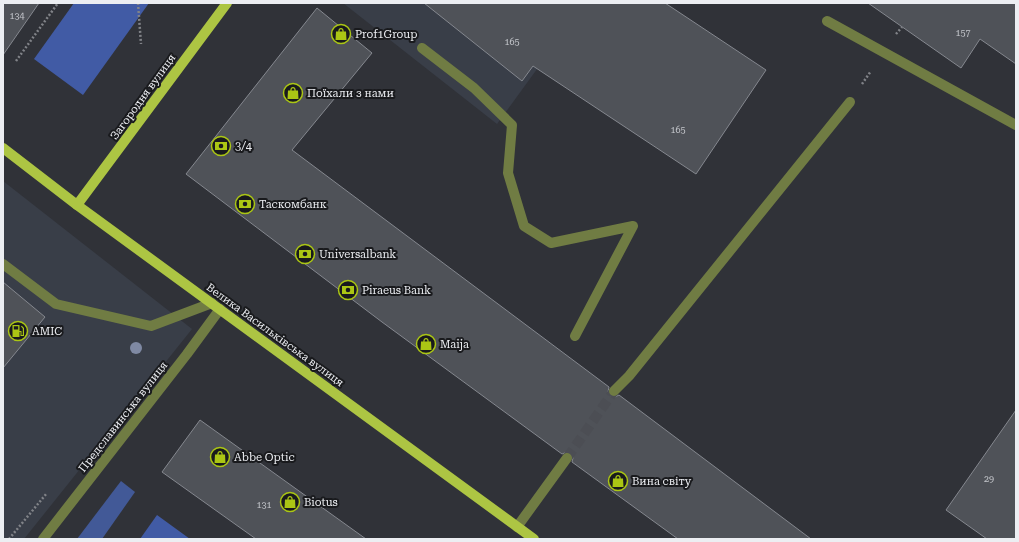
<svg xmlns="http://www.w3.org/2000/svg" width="1019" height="542" viewBox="0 0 1019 542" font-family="'Roboto Serif',serif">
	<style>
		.built { fill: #393e48 }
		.green { fill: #425997 }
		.forest { fill: #415ba5 }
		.building { fill: #4f5258; stroke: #85888f }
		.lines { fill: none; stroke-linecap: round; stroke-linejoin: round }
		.minor-tunnel { stroke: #4c4e54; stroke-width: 10; stroke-dasharray: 10 5; stroke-linecap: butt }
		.path { stroke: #818388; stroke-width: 2.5; stroke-dasharray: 2 2; stroke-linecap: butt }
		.minor { stroke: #707c43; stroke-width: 10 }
		.major { stroke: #adc543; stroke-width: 10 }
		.tree { fill: #7f89a3 }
		.labels { text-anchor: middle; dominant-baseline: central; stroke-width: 4; stroke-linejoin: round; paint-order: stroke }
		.number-label { font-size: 9px; fill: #c5c7cc }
		.poi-label { font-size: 11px; fill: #eceef2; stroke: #191a1d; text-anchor: start }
		.street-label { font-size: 11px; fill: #eceef2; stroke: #191a1d }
	</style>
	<rect width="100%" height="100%" fill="#303238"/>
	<g class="built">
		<path d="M343,3H585L497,124Z"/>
		<path d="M3,181L192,329L24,539H3Z"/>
	</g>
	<path class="green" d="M121,481L135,492L102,539H77Z"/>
	<g class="forest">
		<path d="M74,3H149L83,95L34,59Z"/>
		<path d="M157,515L190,539H140Z"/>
	</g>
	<g class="building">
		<path d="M3,3H39L3,55Z"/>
		<path d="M424,3H665L766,70L696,174L533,66L522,81Z"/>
		<path d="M868,3H1016V64L980,39L961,68Z"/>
		<path d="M317,8L372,53L292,150L609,387L608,392L610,396L615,397L619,395L811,539H678L572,462L573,458L571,453L567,452L562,454L382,322L186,174Z"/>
		<path d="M3,282L45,317L3,368Z"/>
		<path d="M1016,410V539H987L946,510Z"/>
		<path d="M200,420L366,539H256L162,472Z"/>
	</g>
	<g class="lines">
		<path class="minor-tunnel" d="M567,458L614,391"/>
		<g class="path">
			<path d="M138,3L141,44"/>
			<path d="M896,34L902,27"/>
			<path d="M16,61L58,3"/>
			<path d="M862,84L871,71"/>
			<path d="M9,539L47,493"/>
		</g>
		<g class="minor">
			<path d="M827,21L1016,125"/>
			<path d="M422,48L474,88L512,125L508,173L524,226L551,243L633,226L575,336"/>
			<path d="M3,264L56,304L151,326L212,303"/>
			<path d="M614,391L629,376L850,102"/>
			<path d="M517,527L567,458"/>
			<path d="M43,539L187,354L220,309"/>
		</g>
		<g class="major">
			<path d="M3,148L77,205L534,539"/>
			<path d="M77,205L227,3"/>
		</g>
	</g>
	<circle class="tree" cx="136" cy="348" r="6"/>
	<defs>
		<symbol id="shop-ring" viewBox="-11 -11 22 22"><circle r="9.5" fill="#191a1d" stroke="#abc614" stroke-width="1.5"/><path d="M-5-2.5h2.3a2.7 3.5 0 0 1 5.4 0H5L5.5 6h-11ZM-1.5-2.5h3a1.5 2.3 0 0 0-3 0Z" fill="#abc614"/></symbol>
		<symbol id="bank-ring" viewBox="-11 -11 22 22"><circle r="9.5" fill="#191a1d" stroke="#abc614" stroke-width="1.5"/><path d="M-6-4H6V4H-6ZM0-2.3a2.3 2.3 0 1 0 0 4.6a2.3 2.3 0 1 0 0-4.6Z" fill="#abc614"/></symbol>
		<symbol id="fuel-ring" viewBox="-11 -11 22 22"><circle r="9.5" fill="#191a1d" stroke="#abc614" stroke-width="1.5"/><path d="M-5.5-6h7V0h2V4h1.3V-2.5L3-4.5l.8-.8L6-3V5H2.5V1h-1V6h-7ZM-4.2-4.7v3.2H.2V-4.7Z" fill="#abc614"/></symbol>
	</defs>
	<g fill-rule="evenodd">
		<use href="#shop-ring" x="330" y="23" width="22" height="22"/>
		<use href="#shop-ring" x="282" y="82" width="22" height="22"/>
		<use href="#bank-ring" x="210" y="135" width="22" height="22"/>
		<use href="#bank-ring" x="234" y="193" width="22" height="22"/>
		<use href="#bank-ring" x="294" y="243" width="22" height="22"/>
		<use href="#bank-ring" x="337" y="279" width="22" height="22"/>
		<use href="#fuel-ring" x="7" y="320" width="22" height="22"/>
		<use href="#shop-ring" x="415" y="333" width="22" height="22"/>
		<use href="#shop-ring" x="209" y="446" width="22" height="22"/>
		<use href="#shop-ring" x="607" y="470" width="22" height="22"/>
		<use href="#shop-ring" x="279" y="491" width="22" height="22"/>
	</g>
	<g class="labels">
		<g class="number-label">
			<text x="17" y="16">134</text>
			<text x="963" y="33">157</text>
			<text x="512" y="42">165</text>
			<text x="678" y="130">165</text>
			<text x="989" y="479">29</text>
			<text x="264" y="505">131</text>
		</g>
		<g class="poi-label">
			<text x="355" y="34">Prof1Group</text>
			<text x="307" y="93">Поїхали з нами</text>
			<text x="235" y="146">3/4</text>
			<text x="259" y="204">Таскомбанк</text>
			<text x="319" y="254">Universalbank</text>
			<text x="362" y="290">Piraeus Bank</text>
			<text x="32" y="331">AMIC</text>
			<text x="440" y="344">Maija</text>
			<text x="234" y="457">Abbe Optic</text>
			<text x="632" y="481">Вина світу</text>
			<text x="304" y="502">Biotus</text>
		</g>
		<g class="street-label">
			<text transform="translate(143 97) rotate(-54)">Загородня вулиця</text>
			<text transform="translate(275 335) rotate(36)">Велика Васильківська вулиця</text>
			<text transform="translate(123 417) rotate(-52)">Предславинська вулиця</text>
		</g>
	</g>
	<rect width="1019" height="542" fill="none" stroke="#eceef2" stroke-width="8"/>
</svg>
